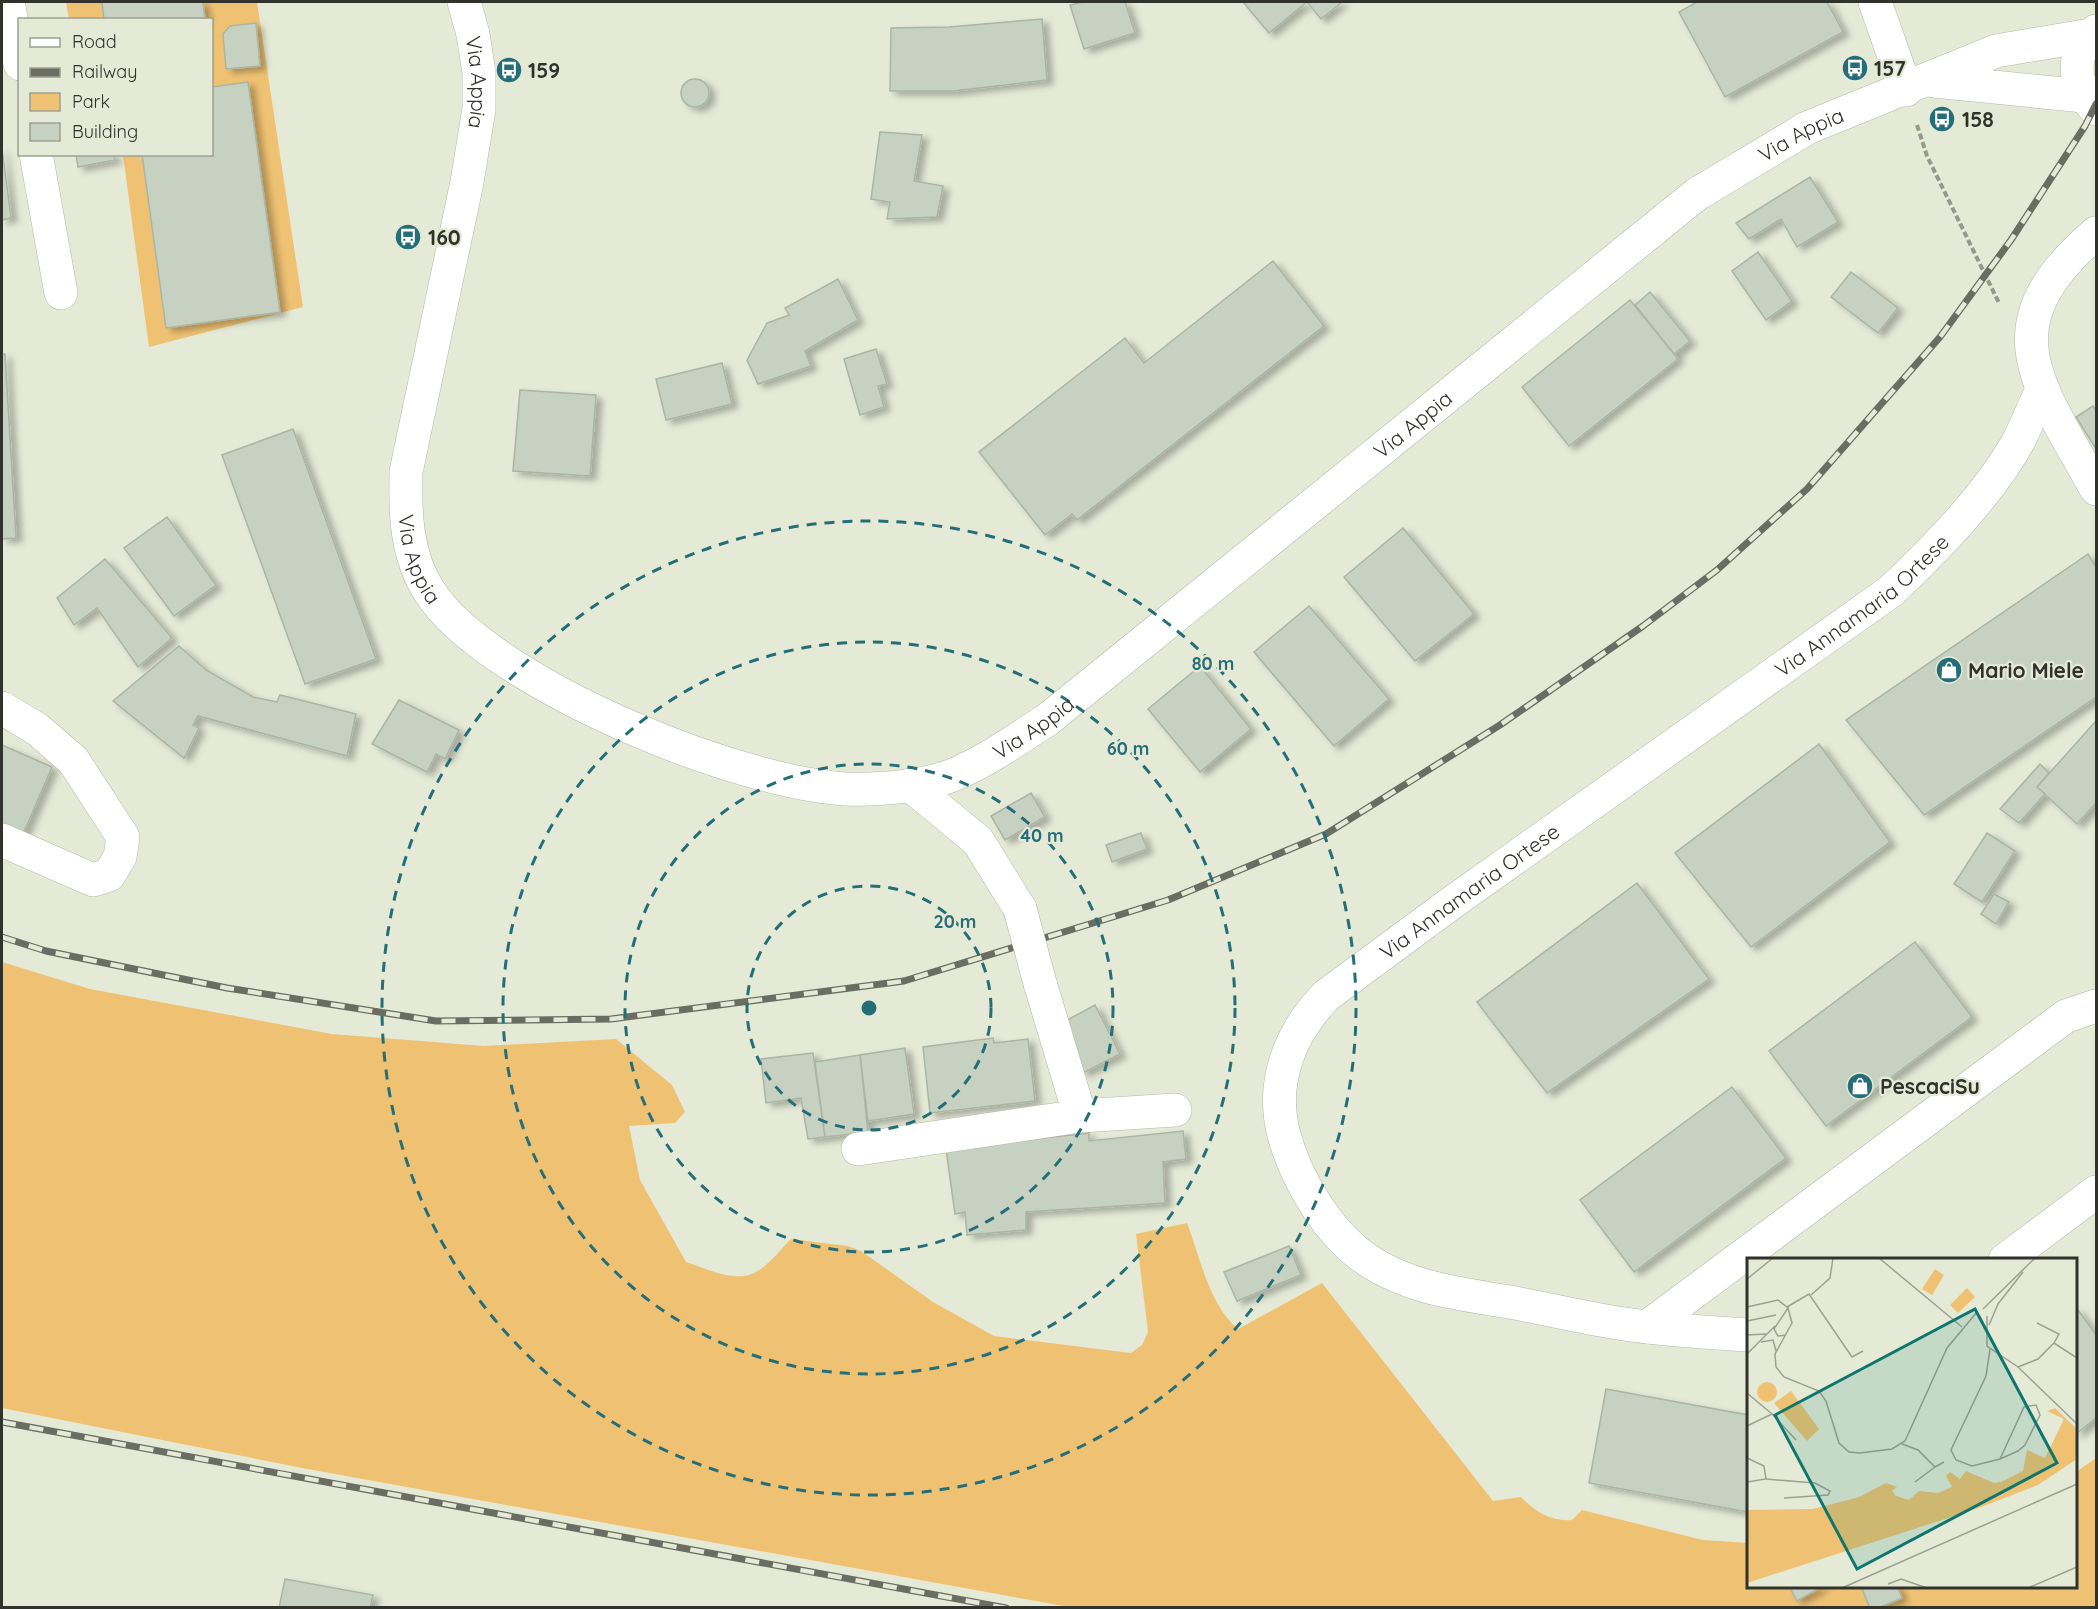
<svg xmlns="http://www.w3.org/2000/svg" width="2098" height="1609" viewBox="0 0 2098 1609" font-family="Quicksand,sans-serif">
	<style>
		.green { fill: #efc273 }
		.building { fill: #c6d1c1; stroke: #aab5a5; stroke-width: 1.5; filter: url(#shadow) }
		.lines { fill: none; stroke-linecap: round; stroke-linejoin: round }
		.street-casing { stroke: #b4b8a6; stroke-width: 34 }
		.secondary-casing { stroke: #b4b8a6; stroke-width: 34 }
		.path { stroke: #95998b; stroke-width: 4; stroke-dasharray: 6 3; stroke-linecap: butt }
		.street { stroke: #fff; stroke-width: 33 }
		.secondary { stroke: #fff; stroke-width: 33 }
		.rail-casing { stroke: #6b6d62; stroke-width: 7 }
		.rail { stroke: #e5ead7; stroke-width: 4.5; stroke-dasharray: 14; stroke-linecap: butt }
		.street-bridge-casing { stroke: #b4b8a6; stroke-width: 34; stroke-linecap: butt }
		.street-bridge { stroke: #fff; stroke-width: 33 }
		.ring { fill: none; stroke: #256e78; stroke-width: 3; stroke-dasharray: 10 8 }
		.labels { text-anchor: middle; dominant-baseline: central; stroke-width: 4.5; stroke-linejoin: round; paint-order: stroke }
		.poi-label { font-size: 21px; font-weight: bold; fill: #31322b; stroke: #e5ead7; text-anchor: start }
		.street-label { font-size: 21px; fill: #31322b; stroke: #e5ead7 }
		.inset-road { fill: none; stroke: #9da092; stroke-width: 1.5 }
		.view { fill: #0f766e; fill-opacity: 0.15; stroke: #0f766e; stroke-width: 3 }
		.inset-edge { fill: none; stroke: #31322b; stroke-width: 3 }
		.centre { fill: #256e78; stroke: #e5ead7; stroke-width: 3 }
		.ring-label { font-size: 18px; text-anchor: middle; font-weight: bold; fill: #256e78; stroke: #e5ead7; stroke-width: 4.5; stroke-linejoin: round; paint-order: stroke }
	</style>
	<defs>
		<filter id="shadow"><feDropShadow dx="6" dy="4" stdDeviation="3" flood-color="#0004"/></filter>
	</defs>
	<rect width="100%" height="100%" fill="#e5ead7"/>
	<g class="green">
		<path d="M66,2H257L303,307L149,347L123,155L212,154V20L69,19Z"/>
		<path d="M2,962L90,989L332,1034L484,1046L616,1039L672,1085L685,1112L675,1123L629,1126L640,1180L686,1262C706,1268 735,1284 756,1272C769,1265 780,1250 791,1239L848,1246L861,1251L933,1302L994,1336L1131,1353L1142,1345L1148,1332L1136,1234L1187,1223C1200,1257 1209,1305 1238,1329L1322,1283L1493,1501L1521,1497C1535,1512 1552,1522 1572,1520L1582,1510L1703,1540L1748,1543V1586H2076V1472L2096,1458V1607H1069L302,1468L2,1408Z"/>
	</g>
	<g class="building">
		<path d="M102,2H203L205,20H104Z"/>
		<path d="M1083,2H1125L1135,33L1084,49L1070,5Z"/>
		<path d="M1243,2H1307L1269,33Z"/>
		<path d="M1307,2H1342L1321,19Z"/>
		<path d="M1697,2H1827L1843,32L1725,97L1679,12Z"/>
		<path d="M1042,19L1047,80L953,91H890L891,28L949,27Z"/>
		<path d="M256,23L260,66L226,69L223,34L230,26Z"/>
		<circle cx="695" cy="93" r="14"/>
		<path d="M248,82L280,312L166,328L142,154H212V87Z"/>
		<path d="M880,132L922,135L914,181L943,186L937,217L887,219L890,202L871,199Z"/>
		<path d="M2,148L11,218L2,220Z"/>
		<path d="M76,154H114L115,160L78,167Z"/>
		<path d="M1810,177L1838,222L1797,247L1781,219L1749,239L1736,223Z"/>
		<path d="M1758,252L1792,301L1766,320L1732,271Z"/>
		<path d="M1273,261L1324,326L1077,520L1072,514L1045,535L979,452L1125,338L1144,363Z"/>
		<path d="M1851,272L1898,308L1878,333L1831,297Z"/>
		<path d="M838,279L858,320L805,351L811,366L758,384L747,360L767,323L789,315L785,308Z"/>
		<path d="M1650,292L1690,341L1674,354L1635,305Z"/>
		<path d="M1630,300L1678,359L1569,446L1522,387Z"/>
		<path d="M876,349L887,384L878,386L884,407L860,415L844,359Z"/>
		<path d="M2,354H5L16,538L2,539Z"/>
		<path d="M722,363L732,404L666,420L656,379Z"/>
		<path d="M520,390L596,395L590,476L513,471Z"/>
		<path d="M2093,406L2096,411V449L2076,417Z"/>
		<path d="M293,429L376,659L305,684L222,455Z"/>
		<path d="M167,517L216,585L174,616L124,548Z"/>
		<path d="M1403,528L1474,614L1415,661L1344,577Z"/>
		<path d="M2088,554L2096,567V697L1924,815L1846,720Z"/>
		<path d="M105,559L172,638L138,667L97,608L74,625L57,598Z"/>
		<path d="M1309,606L1389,699L1334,746L1254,652Z"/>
		<path d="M179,646L206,670L253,697L277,702L280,695L356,714L347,756L198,716L193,725L199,728L184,758L113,701Z"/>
		<path d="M1200,666L1251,729L1200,772L1148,709Z"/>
		<path d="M399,700L459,730L445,759L436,754L427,772L372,744Z"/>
		<path d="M2096,721V803L2077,824L2037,787Z"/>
		<path d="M1819,744L1890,842L1751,947L1675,853Z"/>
		<path d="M2,745L52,767L23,834L2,824Z"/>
		<path d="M2040,764L2049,773L2037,787L2045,794L2019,823L2000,809Z"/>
		<path d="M1031,793L1045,817L1005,840L991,816Z"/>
		<path d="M1141,833L1147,849L1112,862L1106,845Z"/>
		<path d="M1987,833L2015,851L1982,902L1954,884Z"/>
		<path d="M1637,883L1709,979L1547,1093L1477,1002Z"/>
		<path d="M1994,894L2009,902L1996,924L1981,914Z"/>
		<path d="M1915,942L1972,1017L1826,1126L1769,1051Z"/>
		<path d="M1095,1005L1120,1054L1083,1073L1058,1025Z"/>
		<path d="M993,1038L994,1043L1028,1039L1035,1101L930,1113L923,1047Z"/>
		<path d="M905,1048L914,1114L868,1121L860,1055Z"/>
		<path d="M813,1053L825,1137L808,1139L801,1098L766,1103L761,1059Z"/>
		<path d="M860,1055L868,1132L825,1137L815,1062Z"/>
		<path d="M1732,1087L1786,1158L1634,1272L1580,1200Z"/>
		<path d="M1183,1131L1186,1159L1163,1162L1165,1203L1026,1212V1230L967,1235L965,1212L955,1214L946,1149L1089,1133V1141Z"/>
		<path d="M1289,1246L1301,1275L1237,1301L1224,1272Z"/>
		<path d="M2076,1307L2096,1335V1418L2076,1434Z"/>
		<path d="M1606,1389L1748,1415V1512L1589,1483Z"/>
		<path d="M285,1579L373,1595L370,1608H279Z"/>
		<path d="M1789,1586H1823L1797,1601Z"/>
		<path d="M1861,1586H1897L1902,1598L1878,1608H1870Z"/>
	</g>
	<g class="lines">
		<defs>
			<g id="street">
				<path d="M8,2L20,64"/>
				<path d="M1875,2L1906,90"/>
				<path d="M36,154L61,293"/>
				<path d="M2096,233C1985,327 2039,384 2096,489"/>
				<path d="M2,708L37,729L73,760L123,837L120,857L109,875L93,880L2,840"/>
				<path d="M910,785L978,841L1020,909"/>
				<path d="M1040,983L1080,1116L1175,1110"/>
				<path d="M858,1149L1080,1116"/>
				<path d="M2005,1260L2096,1192"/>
				<path d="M1647,1327L2066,1016L2096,1006"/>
				<path id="s1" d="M1748,1335C1715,1333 1682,1331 1649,1327C1604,1323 1559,1311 1515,1303C1464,1294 1413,1290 1369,1261C1329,1235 1296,1180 1284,1135C1270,1082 1290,1032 1327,995L1450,904L1891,591C1936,548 1989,495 2019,440C2027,424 2034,406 2042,390"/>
			</g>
			<g id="secondary">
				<path id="s2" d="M464,2L473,34L479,73V109L467,182L406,472C405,513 406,555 429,591C487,683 760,796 869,789C896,788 928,785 953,775C987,761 1017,739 1047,720L1697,194L1807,128L1996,51L2091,35"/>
				<path d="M2096,31C2069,51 2073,88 2096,109"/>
				<path d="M1934,81L2084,96"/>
			</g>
		</defs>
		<use href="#street" class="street-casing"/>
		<use href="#secondary" class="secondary-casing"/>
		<path class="path" d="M1917,125L1927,156L1999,303"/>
		<use href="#street" class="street"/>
		<use href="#secondary" class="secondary"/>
		<defs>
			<g id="rail">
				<path d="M2,937L46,951L227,988L436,1021L611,1019L904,981L1168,900L1326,834L1500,725L1643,626L1717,570L1807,489L1940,337L2011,240L2085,126L2096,104"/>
				<path d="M2,1422L1006,1608"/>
			</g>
		</defs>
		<use href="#rail" class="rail-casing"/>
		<use href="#rail" class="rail"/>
		<defs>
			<path id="street-bridge" d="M1020,909L1040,983"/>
		</defs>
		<use href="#street-bridge" class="street-bridge-casing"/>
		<use href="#street-bridge" class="street-bridge"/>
	</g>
	<g class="ring">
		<circle cx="869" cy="1008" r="122"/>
		<circle cx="869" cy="1008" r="244"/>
		<circle cx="869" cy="1008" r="366"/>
		<circle cx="869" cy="1008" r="487"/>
	</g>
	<defs>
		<symbol id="bus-disc" viewBox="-11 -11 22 22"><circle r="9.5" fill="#256e78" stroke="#e5ead7"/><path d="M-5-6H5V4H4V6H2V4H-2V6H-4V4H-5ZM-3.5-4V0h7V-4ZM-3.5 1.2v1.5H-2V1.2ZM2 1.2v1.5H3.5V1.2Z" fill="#fff"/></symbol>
		<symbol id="shop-disc" viewBox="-11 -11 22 22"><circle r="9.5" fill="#256e78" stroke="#e5ead7"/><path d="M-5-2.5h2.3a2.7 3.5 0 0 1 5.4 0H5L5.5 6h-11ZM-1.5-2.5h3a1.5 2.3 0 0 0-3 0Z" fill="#fff"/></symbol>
	</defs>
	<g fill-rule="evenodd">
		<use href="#bus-disc" x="1840" y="53" width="30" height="30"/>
		<use href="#bus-disc" x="494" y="55" width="30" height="30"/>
		<use href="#bus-disc" x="1927" y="104" width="30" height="30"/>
		<use href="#bus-disc" x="393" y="222" width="30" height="30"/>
		<use href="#shop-disc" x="1934" y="655" width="30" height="30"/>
		<use href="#shop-disc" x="1845" y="1071" width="30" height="30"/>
	</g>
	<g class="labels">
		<g class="poi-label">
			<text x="1874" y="68">157</text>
			<text x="528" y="70">159</text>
			<text x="1962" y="119">158</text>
			<text x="428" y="237">160</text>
			<text x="1968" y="670">Mario Miele</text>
			<text x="1880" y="1086">PescaciSu</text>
		</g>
		<g class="street-label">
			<text stroke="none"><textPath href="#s2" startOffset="82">Via Appia</textPath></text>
			<text stroke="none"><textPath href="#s2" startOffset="2247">Via Appia</textPath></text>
			<text stroke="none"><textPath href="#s2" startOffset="1761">Via Appia</textPath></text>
			<text stroke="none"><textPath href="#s2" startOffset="568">Via Appia</textPath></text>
			<text stroke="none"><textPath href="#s1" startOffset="1359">Via Annamaria Ortese</textPath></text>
			<text stroke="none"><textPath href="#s2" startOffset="1275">Via Appia</textPath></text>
			<text stroke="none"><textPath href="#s1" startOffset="873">Via Annamaria Ortese</textPath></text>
		</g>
	</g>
	<g transform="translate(1747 1258)">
		<rect width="330" height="330" fill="#e5ead7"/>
		<path d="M188,11L197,17L185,37L175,31ZM220,30L228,39L211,55L203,47ZM10 134a10 10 0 1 1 20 0a10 10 0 1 1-20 0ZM44,133L72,171L60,183L27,145ZM308,150L330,171V201L291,227L232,250L0,325V252L66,251L112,239L139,225L150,229L145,233L149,238L162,242L172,233L191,235L205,229L199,218L203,214L213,221L219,213L247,225L254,224L276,213L280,192L298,200L317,161L300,153Z" fill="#efc273"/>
		<path class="inset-road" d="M132,0L215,69M0,21L26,0M64,37L83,20L86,0M0,49L31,42L41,50L45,65L28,96L29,109L37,119L72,133L79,143L92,185L102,194L113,195L145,191L158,183L200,90L230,54M40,49L62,36L105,99L116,93M236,51L288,0M240,58V88L271,109L330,166M0,63L29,57M290,65L312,76L307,85M242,67L251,46L276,14M0,77L19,76M39,77L31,78L27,71L41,50M14,84L26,82L29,93M243,91L239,118L204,192L209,202L225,208L253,201L271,193L278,187L293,157L289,147L277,149L253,201M0,96L28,68M271,109L291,101L307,85L330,100M0,135L25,156L0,168M25,156L49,182M155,186L171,192L188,209L197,204M0,200L17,208L19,221L0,224M19,221L68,225L83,233L81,237L37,240M168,224L188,209M141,326L154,321L180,330M95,330L330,226M281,330L330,309"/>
		<path class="view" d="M228,51L310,205L110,311L28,157Z"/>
		<rect width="330" height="330" class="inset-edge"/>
	</g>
	<circle cx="869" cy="1008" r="9" class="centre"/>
	<g class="ring-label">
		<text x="1213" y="670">80 m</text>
		<text x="1128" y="755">60 m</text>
		<text x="1042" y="842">40 m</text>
		<text x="955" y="928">20 m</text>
	</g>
	<rect width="2098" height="1609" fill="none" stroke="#31322b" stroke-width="6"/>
	<rect x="18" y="18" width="195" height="138" fill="#e5ead7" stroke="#9da092" stroke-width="1.5"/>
	<rect x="30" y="38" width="30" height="9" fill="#ffffff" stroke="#9da092" stroke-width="1.5"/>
	<text x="72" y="48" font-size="18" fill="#31322b">Road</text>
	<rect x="30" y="68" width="30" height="9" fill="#6b6d62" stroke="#9da092" stroke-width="1.5"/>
	<text x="72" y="78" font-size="18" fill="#31322b">Railway</text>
	<rect x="30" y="93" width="30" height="18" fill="#efc273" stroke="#9da092" stroke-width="1.5"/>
	<text x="72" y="108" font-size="18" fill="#31322b">Park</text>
	<rect x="30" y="123" width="30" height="18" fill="#c6d1c1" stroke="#9da092" stroke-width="1.5"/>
	<text x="72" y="138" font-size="18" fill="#31322b">Building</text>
</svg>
